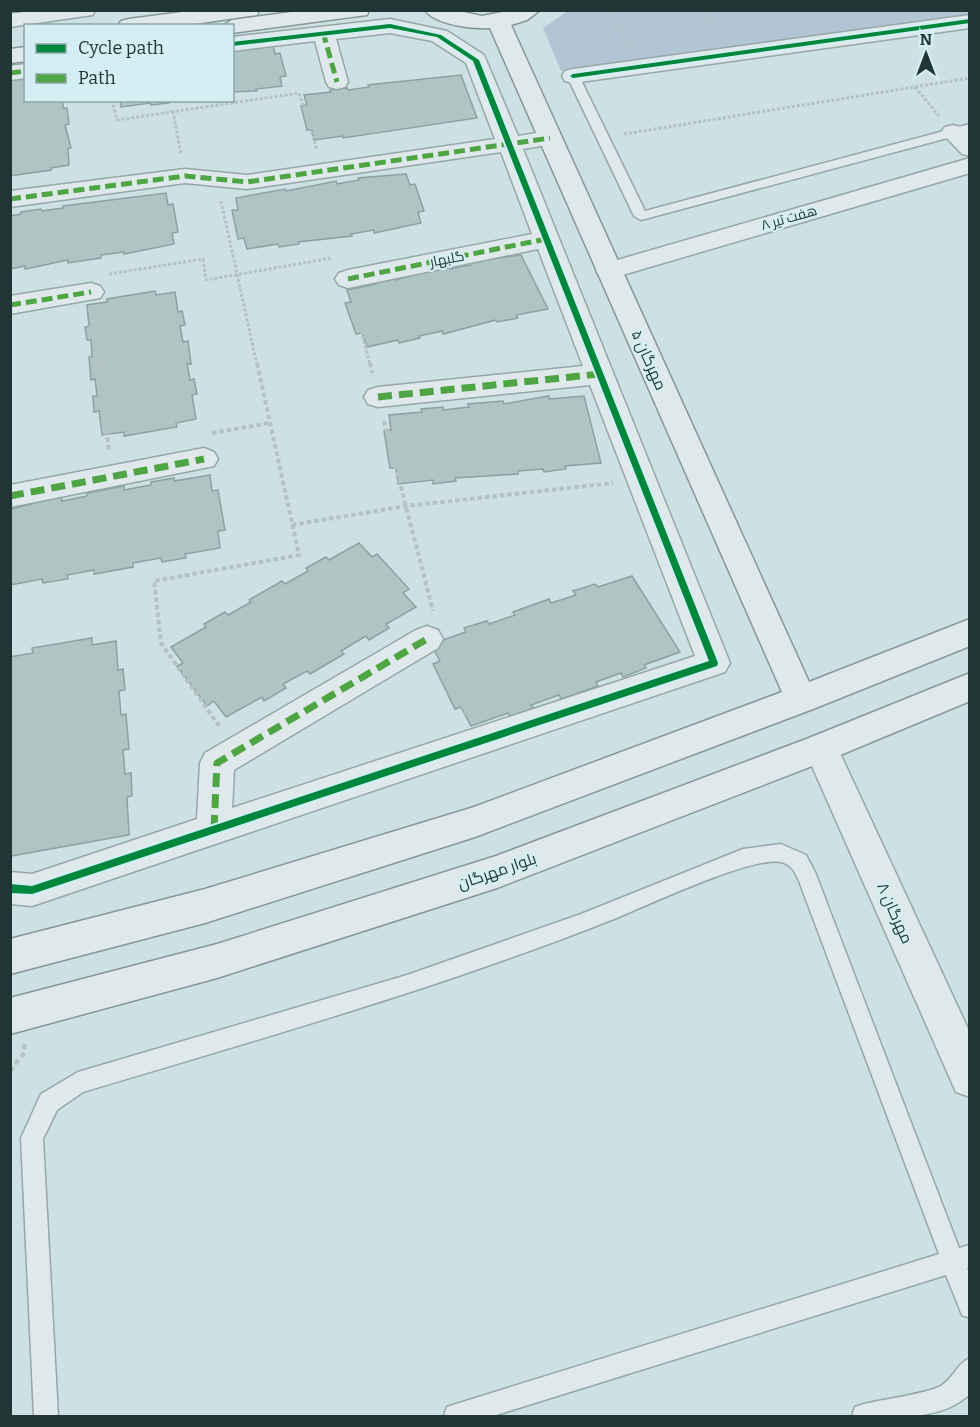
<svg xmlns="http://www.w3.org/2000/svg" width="980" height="1427" viewBox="0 0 980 1427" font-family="Bitter,Cairo,serif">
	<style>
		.green { fill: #b1c5d4 }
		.building { fill: #afc5c4; stroke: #8da1a0; stroke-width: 1.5 }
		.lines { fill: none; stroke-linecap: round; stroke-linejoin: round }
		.lane-casing { stroke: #96a7a8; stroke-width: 3 }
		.street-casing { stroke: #96a7a8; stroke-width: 3 }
		.secondary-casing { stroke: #879697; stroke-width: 3 }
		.path-far2 { stroke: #b5c1c3; stroke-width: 3; stroke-dasharray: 3 2; stroke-linecap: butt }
		.path-far1 { stroke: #b5c1c3; stroke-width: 4; stroke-dasharray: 4.5 3; stroke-linecap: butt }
		.path { stroke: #b5c1c3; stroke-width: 4.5; stroke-dasharray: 5 4; stroke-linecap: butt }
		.lane { fill: #dfe9eb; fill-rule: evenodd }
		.street { fill: #dfe9eb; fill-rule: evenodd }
		.secondary { fill: #dfe9eb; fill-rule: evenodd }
		.quiet-far1 { stroke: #4fa544; stroke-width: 5; stroke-dasharray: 11 5; stroke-linecap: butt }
		.quiet { stroke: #4fa544; stroke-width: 7; stroke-dasharray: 14 7; stroke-linecap: butt }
		.cycleway-casing { stroke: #d4eff3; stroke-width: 4 }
		.cycleway { fill: #00873e; fill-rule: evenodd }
		.labels { text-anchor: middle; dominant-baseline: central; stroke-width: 4.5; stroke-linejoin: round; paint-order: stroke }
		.far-street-label { font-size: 14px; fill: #1f3634; stroke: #d4eff3 }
		.street-label { font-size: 16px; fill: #1f3634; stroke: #d4eff3 }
	</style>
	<rect width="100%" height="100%" fill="#cde0e3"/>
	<path class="green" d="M569,10L970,11L969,14L561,71L543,28Z"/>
	<g class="building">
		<path d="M273,45L275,54L280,53L286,76L280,77L282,86L256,89L257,91L232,92V48Z"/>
		<path d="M461,75L477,118L343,138V136L314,140L312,130H307L301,106L307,105L304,95L331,92L330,90L347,88L348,90L369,87L368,85Z"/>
		<path d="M26,76V100H63V108H67L69,124L65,125L71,148H68L69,165L51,168V170L10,176V77Z"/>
		<path d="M120,100H171L169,103L151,105L150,103L121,107Z"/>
		<path d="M406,174L410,185L415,184L424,211L418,212L421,223L374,233V230L351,234L352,236L298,242L299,244L279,247L278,244L247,249L244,238L238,239L232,210H238L236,198L285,189L286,191L336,181L337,184L359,180L358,178Z"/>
		<path d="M166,193L168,205L173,204L178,232L172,233L174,244L124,254V252L101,255V258L68,263V260L25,269V266L10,269V216L21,214V212L41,209L42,211L63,208V206Z"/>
		<path d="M521,255L548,309L516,315L518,318L497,322L496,320L443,334L442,331L419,336L420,338L399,343L398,340L367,347L362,333L356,334L345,303L351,302L347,290L376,284L375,281L394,277L395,280L448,266L450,269L471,265L470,262Z"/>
		<path d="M155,291L156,295L175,292L178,312L182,311L185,325L180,326L183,342L188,341L191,364H187L190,380L194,379L197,394L192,395L196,419L176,423L177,427L124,436V432L102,435L99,411L94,412L93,396H97L95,379L91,380L89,357L92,356L91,340H87L85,327L89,326L87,305L107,302V299Z"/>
		<path d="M549,396V399L584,396L601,463L565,466L566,469L544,472L543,469L518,471V474L455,478L456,481L433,484V480L398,484L396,468H390L384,431L391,430L389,415L422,412L421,409L443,407V410L469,407L468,404L503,401L504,404Z"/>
		<path d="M210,475L212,491L218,490L225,530L218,531L220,548L185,554L186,558L162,562L161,558L133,563V567L94,574V570L67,575L68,579L43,583L42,579L10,585V509L61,497L62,501L87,496V493L124,486V490L151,485V482L174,478V481Z"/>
		<path d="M359,543L372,557L377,554L409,589L403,593L416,607L386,624L389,628L369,640L366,636L341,651L344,654L310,674L307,671L283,684L286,688L264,701L262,697L226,717L214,701L207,706L177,666L183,663L171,647L206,627L204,624L225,612L228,615L251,602L249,600L282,581L285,584L308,571L306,568L326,557L329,560Z"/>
		<path d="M632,576L680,652L644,665L646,668L623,677L621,673L596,682L598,686L561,699L559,695L531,705L534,708L510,717L508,713L471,726L461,707L455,709L433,664L440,661L431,644L466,632L464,628L487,621L489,624L515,615L513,612L549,599L551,603L576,595L573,591L595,584L598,587Z"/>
		<path d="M92,638V645L116,641L118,670L123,669L125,690L119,691L121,715L126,714L129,749L123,750L125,774L131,773L132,796L127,797L129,835L11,856L10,657L33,653L32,648Z"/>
	</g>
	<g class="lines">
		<defs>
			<g id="lane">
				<path d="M573,72L579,76L645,211L970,124V132L641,220L634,216L567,76Z"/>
				<path d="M781,844L806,855L815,872L959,1248L970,1245V1268H967L970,1275V1318L962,1315L946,1275L493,1416H444L447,1407L456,1404L939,1254L799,881C795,872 792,865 781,862C753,856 650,904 619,917C444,987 263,1038 83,1092L57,1110L43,1139L58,1416H34L21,1138L41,1094L78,1072L407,975L581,914L743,849Z"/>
				<path d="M970,1358V1394C939,1423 891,1416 852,1416L855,1407L864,1404C885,1399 920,1395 939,1387C953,1380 956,1364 970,1358Z"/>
			</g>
			<g id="street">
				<path d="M37,10H95L93,15L85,16L10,27V14Z"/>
				<path d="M970,15V28L573,83L565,81L562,76L565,71L573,69Z"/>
				<path d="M390,19L447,31L484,55L518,136L550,131L558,133L562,138L558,143L523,149L730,663L725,672L32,906L10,904V872L32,874L197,819L200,763L205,753L416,630L427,626L438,630L443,639L438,648L234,770L232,808L695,656L590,385L378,407L368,404L364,397L368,390L378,387L583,366L538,249L348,288L339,285L335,279L339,273L348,270L532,234L501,152L247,189L185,183L10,207V191L185,169L247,175L495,139L466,63L432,41L390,33L336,39L348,82L345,87L337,89L329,87L326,82L315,41L232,51V37Z"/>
				<path d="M26,64V78L10,80V66Z"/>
				<path d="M953,125L961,127L970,135V156L962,154L941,132L945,127Z"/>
				<path d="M970,158V173L609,279L600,277L596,271L600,265Z"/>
				<path d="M91,283L100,286L104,292L100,298L10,314V296Z"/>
				<path d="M204,448L214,452L218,459L214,466L10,507V485Z"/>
				<path d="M821,734L833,738L970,1033V1097L956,1092L804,748L809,738Z"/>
			</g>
			<g id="secondary">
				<path d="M197,10H259L257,15L249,16L181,26H118L121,21L129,19Z"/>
				<path d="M307,10H369L367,15L359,16L232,33V26H222L232,20Z"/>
				<path d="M425,10H454L482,16L512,10H540L527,20L511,25L809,682L970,619V646L813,709L475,837L205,923L10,974V939L205,889L474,807L782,692L490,28C474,29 435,25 425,10Z"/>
				<path d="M26,47V61L10,63V49Z"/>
				<path d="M970,673V701L833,758L497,888L217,978L10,1034V998L217,944L496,856L809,738Z"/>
			</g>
		</defs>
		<use href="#lane" class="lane-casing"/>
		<use href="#street" class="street-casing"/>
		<use href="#secondary" class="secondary-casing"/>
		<g class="path-far2">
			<path d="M609,10L629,47"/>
			<path d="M703,10L716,34"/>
			<path d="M915,87L939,116"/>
			<path d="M112,100L117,120L299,93L317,150"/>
			<path d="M173,111L181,155"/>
			<path d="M624,134L970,78"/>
			<path d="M221,201L257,365"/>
			<path d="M109,274L203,259L206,280L332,258"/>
			<path d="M354,302L370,365"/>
			<path d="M93,316L99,365"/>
		</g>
		<g class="path-far1">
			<path d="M99,363L109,451"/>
			<path d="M370,363L372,373"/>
			<path d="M384,421L433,611"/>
			<path d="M212,433L270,423"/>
			<path d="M292,525L406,506L613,483"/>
			<path d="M441,664L468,716"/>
			<path d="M219,726L161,643L154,581L299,555L257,363"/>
		</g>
		<path class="path" d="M10,1071L25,1052L24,1044"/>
		<use href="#lane" class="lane"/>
		<use href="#street" class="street"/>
		<use href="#secondary" class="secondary"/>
		<g class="quiet-far1">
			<path d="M323,32L337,82"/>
			<path d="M10,73L26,71"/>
			<path d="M10,199L185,176L247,182L550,138"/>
			<path d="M348,279L546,239"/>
			<path d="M10,305L91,292"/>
		</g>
		<g class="quiet">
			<path d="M378,397L600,374"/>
			<path d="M10,496L204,459"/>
			<path d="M214,829L217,763L427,639"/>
		</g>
		<defs>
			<g id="cycleway">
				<path d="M970,19V23L573,78L570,76L573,74Z"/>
				<path d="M390,24L441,35L479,60L718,663L717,666L714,667L32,894L10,893V884L32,886L709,661L473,61L437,37L390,28L232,46V42Z"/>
			</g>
		</defs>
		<use href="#cycleway" class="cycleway-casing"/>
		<use href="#cycleway" class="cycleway"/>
	</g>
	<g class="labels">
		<g class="far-street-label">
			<text transform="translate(789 218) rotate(-16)">هفت تیر ۸</text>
			<text transform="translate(447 259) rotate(-11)">گلبهار</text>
		</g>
		<g class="street-label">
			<text transform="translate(649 360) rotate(66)">مهرگان ۵</text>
			<text transform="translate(497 871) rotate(-19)">بلوار مهرگان</text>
			<text transform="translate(895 913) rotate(66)">مهرگان ۸</text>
		</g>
	</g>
	<rect width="980" height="1427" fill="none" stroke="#1f3634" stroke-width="24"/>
	<rect x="24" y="24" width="210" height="78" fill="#d4eff3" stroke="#8ca5a7" stroke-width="1.5"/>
	<rect x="36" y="44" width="30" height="9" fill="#00873e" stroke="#8ca5a7" stroke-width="1.5"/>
	<text x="78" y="54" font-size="18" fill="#1f3634">Cycle path</text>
	<rect x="36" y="74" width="30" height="9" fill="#4fa544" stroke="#8ca5a7" stroke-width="1.5"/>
	<text x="78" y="84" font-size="18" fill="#1f3634">Path</text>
	<g transform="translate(926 54)" stroke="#d4eff3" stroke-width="4.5" paint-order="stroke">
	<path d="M0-4.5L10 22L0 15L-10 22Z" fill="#1f3634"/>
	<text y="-9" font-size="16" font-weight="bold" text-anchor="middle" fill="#1f3634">N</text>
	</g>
</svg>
